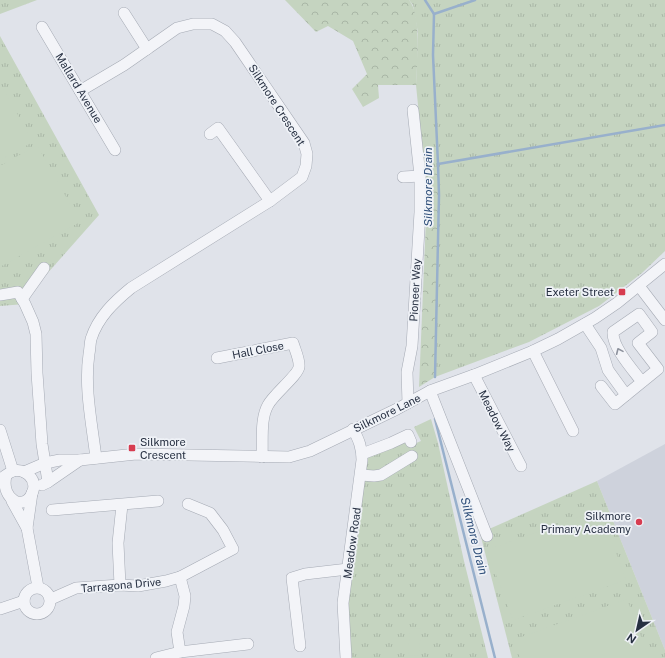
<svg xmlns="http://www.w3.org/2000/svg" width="665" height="658" viewBox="0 0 665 658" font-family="'Public Sans',sans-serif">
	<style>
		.built { fill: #ced2dc }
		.grass { fill: url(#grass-tufts) }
		.forest { fill: url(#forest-crowns) }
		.pitch { fill: #c5d4c0 }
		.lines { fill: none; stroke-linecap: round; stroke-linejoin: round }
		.stream { stroke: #98b0cc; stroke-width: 2.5 }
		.minor-casing { stroke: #a5aab4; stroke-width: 12 }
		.minor { stroke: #f3f4f8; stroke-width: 11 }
		.oneway { stroke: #8d929d }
		.poi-dot { fill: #d73c50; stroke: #eff2f7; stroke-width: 1.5 }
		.labels { text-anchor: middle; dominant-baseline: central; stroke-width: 3.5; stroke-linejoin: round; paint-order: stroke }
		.street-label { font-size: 11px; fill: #273042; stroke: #eff2f7 }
		.poi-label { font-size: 11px; fill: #273042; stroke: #eff2f7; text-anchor: end }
		.water-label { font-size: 12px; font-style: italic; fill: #2e4e79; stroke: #eff2f7 }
	</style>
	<defs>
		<pattern id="grass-tufts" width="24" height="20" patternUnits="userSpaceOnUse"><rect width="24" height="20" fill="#c5d4c0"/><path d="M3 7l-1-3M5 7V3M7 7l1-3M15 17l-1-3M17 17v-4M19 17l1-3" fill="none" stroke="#a9b6a6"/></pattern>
		<pattern id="forest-crowns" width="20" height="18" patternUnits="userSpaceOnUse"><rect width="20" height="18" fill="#c5d4c0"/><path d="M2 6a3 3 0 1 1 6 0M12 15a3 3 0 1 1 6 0" fill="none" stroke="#a9b6a6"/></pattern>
	</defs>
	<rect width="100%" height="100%" fill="#e0e3ea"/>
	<path class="built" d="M665,444V650L597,481Z"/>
	<g class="grass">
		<path d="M0,0H63H37L0,14Z"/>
		<path d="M409,0H665V251L642,273L599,306L529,342L435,377L439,195L438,166L427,195L416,85L418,33L413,5Z"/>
		<path d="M0,36L99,215L38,284L25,304L0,306Z"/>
		<path d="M431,419L438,443L464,561L488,658H351L347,603L366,456L405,439L409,446L421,441L414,427Z"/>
		<path d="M597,481L665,650V658H512L480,533Z"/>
	</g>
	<g class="forest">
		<path d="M285,0H409C422,15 417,64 416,85H378L379,98L363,107L352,89L367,74L353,41L328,26L316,32Z"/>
		<path d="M438,164L439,195L435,377L419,387L427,195Z"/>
	</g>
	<g class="pitch">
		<path d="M0,83L33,142L0,160Z"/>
		<path d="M37,145L80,222L0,267V166Z"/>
		<path d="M600,509L626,580L513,620L487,550Z"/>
		<path d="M627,599L649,658H520L513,640Z"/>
		<path d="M410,628L421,629L419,656L408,655Z"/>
	</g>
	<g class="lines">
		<g class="stream">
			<path d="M425,0L434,14L433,55L438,164L439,195L435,377"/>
			<path d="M434,14L475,0"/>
			<path d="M438,164L665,125"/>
			<path d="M435,419L495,658"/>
		</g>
		<defs>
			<g id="minor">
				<path d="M124,13L147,49"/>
				<path d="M42,27L115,150"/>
				<path d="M80,91L124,65L177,28L193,24H212L225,31L235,42L304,143L307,154L306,166L302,177L270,201L131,288C114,302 98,317 91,339C90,343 90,349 89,354C84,388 92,424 96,458"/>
				<path d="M210,134L218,128L270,201"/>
				<path d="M403,177L420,176"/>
				<path d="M639,286L665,320"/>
				<path d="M0,295L18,292L25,304L33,322L36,334L37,373L42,444L48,482"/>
				<path d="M22,299L44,268"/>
				<path d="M585,324L601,348L608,370L626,395L615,404L601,386"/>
				<path d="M533,351L573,431"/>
				<path d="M217,358L293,343C295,350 300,360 299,367C298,375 273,395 268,405C260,419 263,441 262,457"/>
				<path d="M474,375L521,466"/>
				<path d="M430,391L487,536"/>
				<path d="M626,395L658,369L638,343L652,332L639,314L613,332C612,347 633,370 642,382"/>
				<path d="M408,403L407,372L412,346L420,212V176L413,110"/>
				<path d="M0,430L13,471"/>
				<path d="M362,454L391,443L408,435L411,442"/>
				<path d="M24,472L45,463L60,460H80L136,454L289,457L310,451L397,409L430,391L474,375L533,351L558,339L595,318L617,303L665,264"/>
				<path d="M361,475L374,476L381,475L412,456"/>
				<path d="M0,479C4,477 8,473 13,471C25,468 37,479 33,491C26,513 0,500 6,476"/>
				<path d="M42,485L48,482L80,460"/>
				<path d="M12,501L27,528L38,587"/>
				<path d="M52,510L158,501"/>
				<path d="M27,528L32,493"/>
				<path d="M120,585L118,543L122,505"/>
				<circle cx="37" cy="601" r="13"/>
				<path d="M51,599L76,588L120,585L138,586L166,581L180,577L233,549L223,530L210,513L188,504"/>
				<path d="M0,609L24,601"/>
				<path d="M300,646L292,578L305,574L348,569"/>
				<path d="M180,652L177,632L184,606L185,596L180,577"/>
				<path d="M156,658L180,652L248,644"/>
				<path d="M346,658L343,603L362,460C362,448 359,440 353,429"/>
			</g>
		</defs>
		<use href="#minor" class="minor-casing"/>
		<use href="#minor" class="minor"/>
	</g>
	<defs><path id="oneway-chevron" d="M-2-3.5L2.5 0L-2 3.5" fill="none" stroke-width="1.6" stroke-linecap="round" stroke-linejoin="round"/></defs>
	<use class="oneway" href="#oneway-chevron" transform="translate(619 351) rotate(-114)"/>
	<g class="poi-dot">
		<rect x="618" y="288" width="8" height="8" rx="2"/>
		<rect x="128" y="444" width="8" height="8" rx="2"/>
		<circle cx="639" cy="522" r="4"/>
	</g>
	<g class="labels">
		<g class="street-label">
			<text transform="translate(79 88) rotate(59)">Mallard Avenue</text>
			<text transform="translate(277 105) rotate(57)">Silkmore Crescent</text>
			<text transform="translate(415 290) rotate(-87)">Pioneer Way</text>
			<text transform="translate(258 350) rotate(-11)">Hall Close</text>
			<text transform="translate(387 413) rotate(-26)">Silkmore Lane</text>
			<text transform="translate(497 421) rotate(63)">Meadow Way</text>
			<text transform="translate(352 543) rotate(-82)">Meadow Road</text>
			<text transform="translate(121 585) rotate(-5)">Tarragona Drive</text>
		</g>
		<g class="poi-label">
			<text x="614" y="292">Exeter Street</text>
			<text x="140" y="442" text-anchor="start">Silkmore<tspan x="140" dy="13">Crescent</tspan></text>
			<text x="631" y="516">Silkmore<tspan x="631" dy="13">Primary Academy</tspan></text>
		</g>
		<g class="water-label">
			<text transform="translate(428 187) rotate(-90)">Silkmore Drain</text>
			<text transform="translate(474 536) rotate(76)">Silkmore Drain</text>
		</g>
	</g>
	<g transform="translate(637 630) rotate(214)" stroke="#eff2f7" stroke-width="3" paint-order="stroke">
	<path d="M0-3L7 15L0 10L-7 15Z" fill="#273042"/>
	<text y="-6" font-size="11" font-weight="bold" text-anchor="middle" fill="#273042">N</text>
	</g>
</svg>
